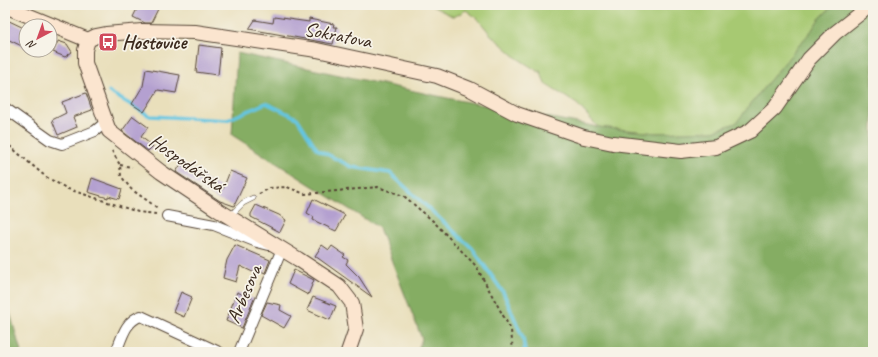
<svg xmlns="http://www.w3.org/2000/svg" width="878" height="357" viewBox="0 0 878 357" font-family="Caveat,sans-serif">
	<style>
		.green { fill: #a7c972; stroke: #717a48 }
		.forest { fill: #85ad64; stroke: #606c41 }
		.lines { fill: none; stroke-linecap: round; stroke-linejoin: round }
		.stream { stroke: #64c6e2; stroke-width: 3.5 }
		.building { fill: #b4a0d0 }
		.lane-casing { stroke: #554536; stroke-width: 6 }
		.street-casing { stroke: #554536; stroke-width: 12 }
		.secondary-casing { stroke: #554536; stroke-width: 16 }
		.path { stroke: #554536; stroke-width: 2; stroke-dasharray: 3 3; stroke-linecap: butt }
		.lane { stroke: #fff; stroke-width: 5 }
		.street { stroke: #fff; stroke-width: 10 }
		.secondary { stroke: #fbe5cf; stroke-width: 14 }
		.labels { text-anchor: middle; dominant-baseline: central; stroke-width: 3.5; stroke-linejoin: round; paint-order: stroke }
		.street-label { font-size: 20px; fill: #3b2a1e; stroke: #f7f3e8 }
		.poi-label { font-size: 20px; font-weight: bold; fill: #3b2a1e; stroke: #f7f3e8; text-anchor: start }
	</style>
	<rect width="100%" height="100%" fill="#f7f3e8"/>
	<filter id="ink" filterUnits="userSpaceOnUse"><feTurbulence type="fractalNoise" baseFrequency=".025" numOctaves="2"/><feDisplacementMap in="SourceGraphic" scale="8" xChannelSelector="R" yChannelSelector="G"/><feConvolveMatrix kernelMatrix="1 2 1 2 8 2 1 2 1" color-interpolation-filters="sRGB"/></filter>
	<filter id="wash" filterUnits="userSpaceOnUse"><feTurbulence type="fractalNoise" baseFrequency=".012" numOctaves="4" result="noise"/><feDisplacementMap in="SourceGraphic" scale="16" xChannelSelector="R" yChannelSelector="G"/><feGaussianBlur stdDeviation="0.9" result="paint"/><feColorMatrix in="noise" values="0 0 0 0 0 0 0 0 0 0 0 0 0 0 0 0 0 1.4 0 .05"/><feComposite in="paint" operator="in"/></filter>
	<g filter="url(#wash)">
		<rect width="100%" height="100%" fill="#e9dfbb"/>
		<path class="green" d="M430,5H833L819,19L812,30L761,91L736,123L713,131L656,133L598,127L577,104L545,84L540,70L539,72L517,58L491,35L478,19L466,10L454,17Z"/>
		<g class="forest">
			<path d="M834,5H873V352H417L422,339L379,228L232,135L237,53L447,98L598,127L656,133L713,131L736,123L761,91L812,30L819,19Z"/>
			<path d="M5,295L21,352H5Z"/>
		</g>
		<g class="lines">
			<path class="stream" d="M109,92L150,116L227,120L266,103L297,118L317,149L352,167L390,173L472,248L503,292L523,338L525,352"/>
		</g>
		<g id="blocks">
			<g class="building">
				<path d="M139,5H160L151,23H145L133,17Z"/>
				<path d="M274,17L309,22V19L334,24L333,27H337L333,44L249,29L255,20L273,23Z"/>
				<path d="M5,19L26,29V48L5,38Z"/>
				<path d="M58,41L67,44L72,52L65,57L53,52Z"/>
				<path d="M199,45L221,48L218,75L196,72Z"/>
				<path d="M146,69L180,75L176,93L158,90L144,112L132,104L143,86Z"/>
				<path d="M86,93L92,110L73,117L77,127L58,135L52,120L66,113L62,102Z"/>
				<path d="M133,116L148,127L141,137L153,146L148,151L122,131Z"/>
				<path d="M181,164L223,189L230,171L247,178L234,206L220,201L176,172Z"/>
				<path d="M92,178L122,189L119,199L108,196V198L88,192Z"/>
				<path d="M313,199L345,215L336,231L313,220L314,217L307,213Z"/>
				<path d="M256,205L279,215L286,220L280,232L251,217V214Z"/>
				<path d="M235,245L270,260L265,273L259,270L257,274L240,266L236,282L223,278L227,260Z"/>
				<path d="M322,245L329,250L332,246L345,255L343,257L348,260L346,264L359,277L372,297L315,256Z"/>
				<path d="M294,270L314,280L308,295L288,284Z"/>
				<path d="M181,292L192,297L184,317L173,312Z"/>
				<path d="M237,292L254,299L242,328L226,321Z"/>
				<path d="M313,297L336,306L330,320L307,310Z"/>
				<path d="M267,302L281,305L280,310L291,316L284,328L261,315Z"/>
			</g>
		</g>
	</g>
	<g filter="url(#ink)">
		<use href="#blocks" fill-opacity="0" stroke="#554536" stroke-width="1"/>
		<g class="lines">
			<defs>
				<path id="lane" d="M231,215L243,203L253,198"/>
				<g id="street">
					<path d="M5,108L50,140L62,144L95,131L106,122"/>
					<path d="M167,216L214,225L257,242L269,245"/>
					<path d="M116,352C122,338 125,321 141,316L219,352"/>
					<path d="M239,352L282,249"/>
				</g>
				<g id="secondary">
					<path d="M5,6L88,40"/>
					<path d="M88,40L96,36L106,34L142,31L195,32L317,50L437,76L470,89L517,114L584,137L613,143L681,151L716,147L750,131L775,108L809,59L835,33L868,7L872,5"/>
					<path d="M88,40L85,50V63L109,131L161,172L218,210L298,259L339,286L352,303L356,329L348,352"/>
				</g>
			</defs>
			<use href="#lane" class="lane-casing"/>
			<use href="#street" class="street-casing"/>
			<use href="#secondary" class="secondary-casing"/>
			<g class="path">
				<path d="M5,142L46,177L68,189L138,212L156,214"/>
				<path d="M112,151L120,165L121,176L131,189L159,209"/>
				<path d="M120,165L132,167"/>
				<path d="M259,194L270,188L287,187L305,194L378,187L404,196L433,221L476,266L511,330L513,352"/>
			</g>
			<use href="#lane" class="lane"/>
			<use href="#street" class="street"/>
			<use href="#secondary" class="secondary"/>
		</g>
	</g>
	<defs>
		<symbol id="bus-square" viewBox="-11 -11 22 22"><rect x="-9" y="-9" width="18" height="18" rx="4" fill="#d1495b" stroke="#f7f3e8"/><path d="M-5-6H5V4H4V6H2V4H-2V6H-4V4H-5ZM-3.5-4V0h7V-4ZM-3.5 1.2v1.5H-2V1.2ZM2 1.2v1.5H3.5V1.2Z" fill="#fff"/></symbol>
	</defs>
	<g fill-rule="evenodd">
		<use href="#bus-square" x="97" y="31" width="22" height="22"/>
	</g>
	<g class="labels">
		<g class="street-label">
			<text transform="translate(338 35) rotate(11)">Sokratova</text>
			<text transform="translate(187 163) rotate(35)">Hospodářská</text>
			<text transform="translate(244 294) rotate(-67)">Arbesova</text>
		</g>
		<g class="poi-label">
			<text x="122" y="42">Hostovice</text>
		</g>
	</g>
	<rect width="878" height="357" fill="none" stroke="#f7f3e8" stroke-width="20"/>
	<g transform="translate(38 38) rotate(221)"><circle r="19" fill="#f7f3e8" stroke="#aca397"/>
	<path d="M0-3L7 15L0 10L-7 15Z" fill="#d1495b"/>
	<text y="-6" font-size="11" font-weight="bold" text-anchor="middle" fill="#3b2a1e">N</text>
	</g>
</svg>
